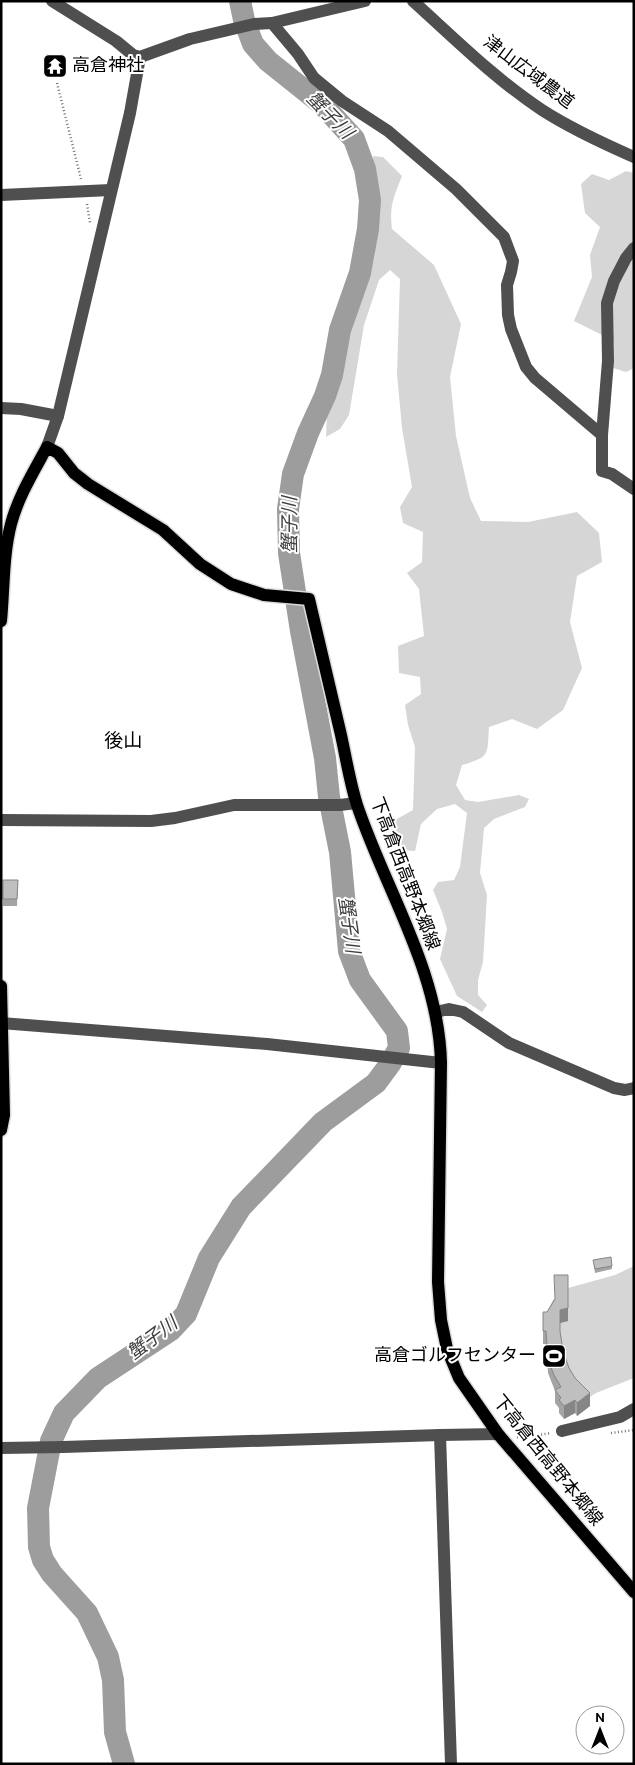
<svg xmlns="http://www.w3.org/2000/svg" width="635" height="1765" viewBox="0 0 635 1765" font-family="Overpass,'Noto Sans JP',sans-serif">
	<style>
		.green { fill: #d6d6d6 }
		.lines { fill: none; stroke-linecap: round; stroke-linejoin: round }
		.river { stroke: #9d9d9d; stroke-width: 22 }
		.major-casing { stroke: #dbdbdb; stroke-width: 15 }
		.path { stroke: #717171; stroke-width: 2.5; stroke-dasharray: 1 2.5; stroke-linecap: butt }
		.minor { stroke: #4f4f4f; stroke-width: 12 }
		.major { stroke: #000; stroke-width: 12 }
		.wall { fill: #a4a4a4 }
		.shaded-wall { fill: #868686 }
		.building { fill: #bfbfbf; stroke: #868686 }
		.labels { text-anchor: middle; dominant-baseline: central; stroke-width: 4; stroke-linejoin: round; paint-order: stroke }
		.poi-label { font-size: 18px; fill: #000; stroke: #fff; text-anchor: start }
		.street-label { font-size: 18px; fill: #000; stroke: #fff }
		.water-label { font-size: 19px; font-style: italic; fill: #3e3e3e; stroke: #fff }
		.neighbourhood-label { font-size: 19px; fill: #000; stroke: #fff }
	</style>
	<rect width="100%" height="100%" fill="#fff"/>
	<g class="green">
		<path d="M373,156L383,157L402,176C394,196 389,206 392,229L434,265L461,324L450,377L456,436L470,498L481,521L528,522L577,512L599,533L602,562L577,576L570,622L582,668L563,710L537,729L512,719L489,727C487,754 491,757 462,765L456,785L465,800L478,802L519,795L529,799L525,807L494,819L484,828L480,873L487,895L483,962L478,980V995L487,1005L482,1012L457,996L440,959L447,929L442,912L433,890L438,882L454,880L460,867L467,813L455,804L437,809L421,824L415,851L401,850L390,833L395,820L413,810L415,747L408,725L405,705L421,694L420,677L399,673L398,646L424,636L419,589L407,573L422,562L423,532L403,523L400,507L412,487L402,428L397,374L400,279L390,270L379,280L364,325L349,415L340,429L326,437L327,411L342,355L374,259L377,210L373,172Z"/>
		<path d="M626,171L634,173V368L626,372L613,368L614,343L602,335L574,321L592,277L590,255L600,227L585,213L581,184L592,174L609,180Z"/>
		<path d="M634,1266V1378L596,1393L584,1401L575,1391L560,1344V1323L568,1321V1288L615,1275Z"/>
	</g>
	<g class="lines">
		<path class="river" d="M124,1764L115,1732L113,1680L108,1657L87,1613L52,1574L43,1560L39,1547L38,1508L51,1441L64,1413L98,1378L171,1330L186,1314L209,1258L241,1207L323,1122L376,1083L390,1064L399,1048L397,1031L360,980L349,951L340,852L329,797L325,758L301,631L289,553L288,509L293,474L308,433L325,396L332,375L340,330L360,273L368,229L370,200L365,169L354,139L323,105L268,61L253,44L244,20L240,1"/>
		<defs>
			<g id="major">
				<path d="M1,621C4,590 3,554 11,524C18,497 34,471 47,447L58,453L74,473L88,484L163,530L200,564L231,584L264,595L309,599C320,644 330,690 341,735C346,758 350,783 357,805C386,891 439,971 441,1063L438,1282L441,1320L447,1349L459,1378L498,1434L634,1592"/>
				<path d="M1,986L4,1115L1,1130"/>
			</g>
		</defs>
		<use href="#major" class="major-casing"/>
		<g class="path">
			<path d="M57,83L81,179"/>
			<path d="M87,204L90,223"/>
			<path d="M611,1433L634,1430"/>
			<path d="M517,1437L521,1438L551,1433"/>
		</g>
		<g class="minor">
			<path d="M52,1L116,41L133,55L140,57L190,39L254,24L272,23L365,1"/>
			<path d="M413,1C454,38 495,79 542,110C570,128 602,143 634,157"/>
			<path d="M272,23L298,54L314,78L342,101L388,131L456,189L504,237L513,261L511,272L507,285L508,315L511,329L526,367L535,378L602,435"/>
			<path d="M1,195L111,190"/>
			<path d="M634,248L626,258L614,281L607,303L608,361L602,435V471L612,474L634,489"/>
			<path d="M1,408L21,409L58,416"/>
			<path d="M47,447L58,416L130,113L140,57"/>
			<path d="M1,820L151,821L175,818L234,805H340L356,803"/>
			<path d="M436,1012L449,1009L463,1012L509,1043L614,1088L625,1090L634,1088"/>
			<path d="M1,1023L267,1044L441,1063"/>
			<path d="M562,1431L620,1417L634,1409"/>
			<path d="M440,1435L451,1764"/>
			<path d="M1,1448L63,1447L440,1435L498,1434"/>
		</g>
		<use href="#major" class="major"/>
	</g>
	<g class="wall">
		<path d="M3,880H18L17,906H3Z"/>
		<path d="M593,1260L612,1266V1269L595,1273Z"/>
		<path d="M554,1299L568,1321L560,1323V1332L563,1351L569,1368L590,1406L577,1416L575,1413L564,1419L559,1413V1408L555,1403V1391L548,1373L546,1344H543V1312H547Z"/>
	</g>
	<g class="shaded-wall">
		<path d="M568,1275V1321L560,1323V1310Z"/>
		<path d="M590,1393V1406L577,1416V1403Z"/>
		<path d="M575,1400V1413L564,1419V1406Z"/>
	</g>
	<g class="building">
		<path d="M3,880H18L17,899H3Z"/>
		<path d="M611,1257L612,1266L595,1269L593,1260Z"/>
		<path d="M554,1275H568V1308L560,1310V1331L563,1351L569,1368L575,1378L590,1393L577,1403L575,1400L564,1406L559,1400L561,1398L555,1390L561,1387L554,1375L548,1360L546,1331H543V1312H547L555,1299Z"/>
	</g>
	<defs>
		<symbol id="temple-square" viewBox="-11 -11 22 22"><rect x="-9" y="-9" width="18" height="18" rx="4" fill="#000" stroke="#fff"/><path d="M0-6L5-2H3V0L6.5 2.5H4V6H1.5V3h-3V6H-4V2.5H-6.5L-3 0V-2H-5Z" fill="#fff"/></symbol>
		<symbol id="stadium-square" viewBox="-11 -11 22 22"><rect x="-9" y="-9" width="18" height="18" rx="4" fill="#000" stroke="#fff"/><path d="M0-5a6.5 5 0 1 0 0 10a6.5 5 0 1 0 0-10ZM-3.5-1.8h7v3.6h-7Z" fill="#fff"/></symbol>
	</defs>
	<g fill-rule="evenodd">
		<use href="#temple-square" x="41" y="52" width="28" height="28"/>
		<use href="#stadium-square" x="540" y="1342" width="28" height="28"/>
	</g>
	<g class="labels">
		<g class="poi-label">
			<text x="72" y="66">高倉神社</text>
			<text x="536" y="1356" text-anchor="end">高倉ゴルフセンター</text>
		</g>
		<g class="street-label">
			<text transform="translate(528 73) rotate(37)">津山広域農道</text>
			<text transform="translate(404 874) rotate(69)">下高倉西高野本郷線</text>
			<text transform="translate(547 1461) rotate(51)">下高倉西高野本郷線</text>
		</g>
		<g class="water-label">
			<text transform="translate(329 116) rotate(46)">蟹子川</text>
			<text transform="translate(291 525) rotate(-90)">蟹子川</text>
			<text transform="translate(348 925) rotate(82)">蟹子川</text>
			<text transform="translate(153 1339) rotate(-37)">蟹子川</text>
		</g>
		<g class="neighbourhood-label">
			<text x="123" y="742">後山</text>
		</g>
	</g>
	<rect width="635" height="1765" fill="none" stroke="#000000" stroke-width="5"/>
	<g transform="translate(600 1730)"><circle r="24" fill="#ffffff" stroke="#999999"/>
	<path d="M0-4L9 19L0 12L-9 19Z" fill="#000000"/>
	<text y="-8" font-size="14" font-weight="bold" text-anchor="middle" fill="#000000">N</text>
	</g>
</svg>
